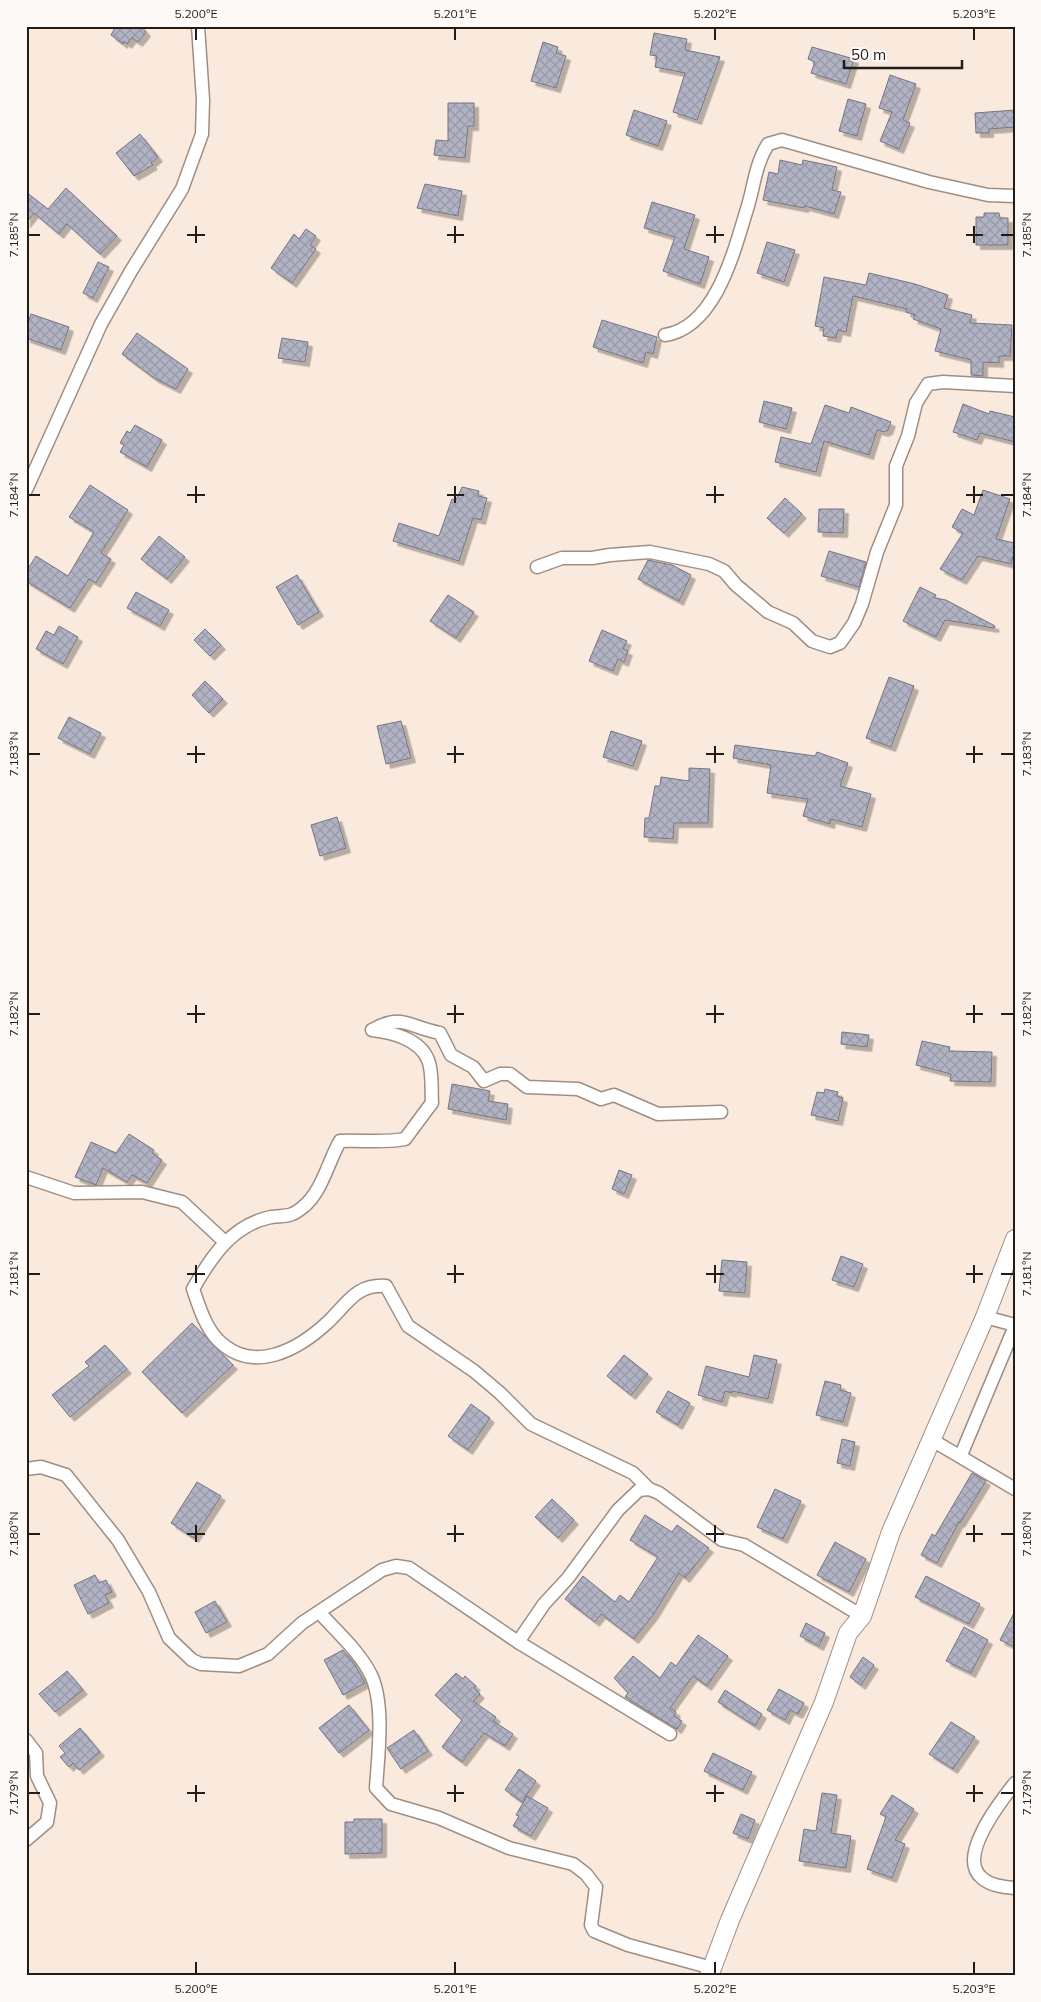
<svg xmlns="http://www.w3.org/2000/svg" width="1041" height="2002" viewBox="0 0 1041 2002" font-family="Mulish,sans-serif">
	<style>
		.building { fill: url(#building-cross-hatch); stroke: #737584; filter: url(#shadow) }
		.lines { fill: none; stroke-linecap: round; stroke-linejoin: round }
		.street-casing { stroke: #9e8e83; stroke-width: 15 }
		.secondary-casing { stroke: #9e8e83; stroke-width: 20 }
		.street { stroke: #fff; stroke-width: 12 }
		.secondary { stroke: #fff; stroke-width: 18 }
		.ticks { fill: none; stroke: #221c18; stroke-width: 2 }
		.neatline { fill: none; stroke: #221c18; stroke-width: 2 }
		.ticks-label { font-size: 12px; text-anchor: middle; fill: #221c18 }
	</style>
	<defs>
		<pattern id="building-cross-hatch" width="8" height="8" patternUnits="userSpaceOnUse" patternTransform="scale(1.25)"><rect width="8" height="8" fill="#b1b3c4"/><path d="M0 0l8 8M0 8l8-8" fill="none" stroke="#9899a8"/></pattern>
		<filter id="shadow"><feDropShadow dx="4.5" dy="4.5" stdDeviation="0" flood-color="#0004"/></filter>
	</defs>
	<rect width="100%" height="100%" fill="#fae9dd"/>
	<g class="building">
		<path d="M116,26H141L146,32L138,42L132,38L127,44L124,41L123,44L111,35Z"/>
		<path d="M654,33L687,39L685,50L720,57L697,120L673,112L685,73L655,67L657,56L650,55Z"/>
		<path d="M543,42L558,47L556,53L566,56L556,88L531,81Z"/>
		<path d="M812,47L854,59L846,84L811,73L815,62L808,59Z"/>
		<path d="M890,75L916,84L903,120L910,123L899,149L880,141L892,112L879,108Z"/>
		<path d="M848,99L866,104L857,136L839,131Z"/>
		<path d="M448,103H474V126H468L465,158L434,155L436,140L448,141Z"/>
		<path d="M634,110L667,121L658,146L626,135Z"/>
		<path d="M1015,110V127L989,129V133H976L975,113Z"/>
		<path d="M140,134L158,157L151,163L153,165L134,176L116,153Z"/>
		<path d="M780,160L802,165L803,160L837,167L832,190L841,192L834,214L805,206L804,208L763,200L769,172L778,174Z"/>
		<path d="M425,184L462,191L458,216L417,208Z"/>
		<path d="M66,188L117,236L100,254L67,224L59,234L34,213L26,223V192L48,209Z"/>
		<path d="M652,202L695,215L684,249L709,257L700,284L663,271L675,237L644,228Z"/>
		<path d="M984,213H999L1000,218H1008V245H976V217H984Z"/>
		<path d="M306,229L316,236L310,245L316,249L292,283L271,268L294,234L299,239Z"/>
		<path d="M767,242L795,250L784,282L757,273Z"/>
		<path d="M98,262L109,267L93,298L83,293Z"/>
		<path d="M869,273L915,284L948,295L944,308L972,315L970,323L1012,325L1010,356H999V363L983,362V376L971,375V360L935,351L941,329L913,319L915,315L906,312L907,309L853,296L846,332L838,330L836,338L823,336L824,328L815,326L824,277L866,285Z"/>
		<path d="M31,314L69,327L61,350L26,338V327Z"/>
		<path d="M602,320L657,337L653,354L646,352L643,363L593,347Z"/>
		<path d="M137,333L188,369L176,389L154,378L122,354Z"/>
		<path d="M282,338L308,342L305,362L278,358Z"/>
		<path d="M764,401L792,408L786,429L759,422Z"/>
		<path d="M963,404L989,414L990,411L1015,417V442L980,433L977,440L953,432Z"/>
		<path d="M825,405L849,413L851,407L891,422L888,430L884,432L877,430L869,455L824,441L816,472L775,462L781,437L811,444Z"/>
		<path d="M135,425L162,440L147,467L120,452L124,445L120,443L127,431L130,433Z"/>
		<path d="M90,485L128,510L101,553L111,559L96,583L89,579L70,608L26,581V572L36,556L68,576L94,532L69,517Z"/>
		<path d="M462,487L479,491L478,496L487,498L481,520L473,518L459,561L393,541L399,523L439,536L452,499L456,500Z"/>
		<path d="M983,490L1010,499L996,539L1015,543V549L1011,564L978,556L962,580L940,569L963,533L952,527L962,509L974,515Z"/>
		<path d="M785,498L802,514L784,533L767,518Z"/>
		<path d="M819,509H844L843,533L818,532Z"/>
		<path d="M159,536L185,557L167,579L141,559Z"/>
		<path d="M829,551L866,562L859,587L821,576Z"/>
		<path d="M648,560L672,565L691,575L679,601L638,579Z"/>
		<path d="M297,575L319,612L298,625L276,587Z"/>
		<path d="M920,587L936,595L934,598L946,600L995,626L994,628L945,620L936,637L903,621Z"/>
		<path d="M136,592L169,610L160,626L127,608Z"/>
		<path d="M448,595L474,612L456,638L430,621Z"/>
		<path d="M59,626L78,637L63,664L36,649L46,631L54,635Z"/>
		<path d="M205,629L221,645L210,656L194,640Z"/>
		<path d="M602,630L627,641L623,649L628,651L624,662L618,659L613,671L589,661Z"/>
		<path d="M889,677L914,686L891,747L866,738Z"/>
		<path d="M205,681L223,699L209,713L192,695Z"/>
		<path d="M69,717L101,733L90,754L58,738Z"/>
		<path d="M401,721L411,758L386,764L377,726Z"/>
		<path d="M611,731L642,741L633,766L603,757Z"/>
		<path d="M735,745L815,756L817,752L848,763L840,786L871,794L862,827L831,819L830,824L803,816L808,799L767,793L771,765L733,758Z"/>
		<path d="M689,768L710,769L708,823H674L673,839L644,837L645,818H649L655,786H660L661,777L689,781Z"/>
		<path d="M337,817L346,848L320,856L311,825Z"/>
		<path d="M842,1032L869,1035L867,1047L841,1044Z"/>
		<path d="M922,1041L950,1047L949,1051L992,1052L991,1082L950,1081L951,1074L916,1065Z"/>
		<path d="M452,1084L490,1091L488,1101L508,1104L506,1120L448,1109Z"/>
		<path d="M825,1089L838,1092L837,1096L843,1098L838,1121L811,1115L817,1092L824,1093Z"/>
		<path d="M129,1134L154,1150L152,1153L162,1160L147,1183L132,1175L127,1182L103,1168L96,1185L75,1177L91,1142L116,1153Z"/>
		<path d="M619,1170L632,1175L624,1194L612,1189Z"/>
		<path d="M841,1256L863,1264L854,1287L832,1280Z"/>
		<path d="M722,1260L747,1262L745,1293L719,1291Z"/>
		<path d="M192,1323L233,1365L182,1413L142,1372Z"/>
		<path d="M105,1345L127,1369L70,1417L52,1395L89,1366L85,1362Z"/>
		<path d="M624,1355L648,1374L631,1395L607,1376Z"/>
		<path d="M754,1355L777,1360L768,1399L732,1391V1393L725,1391L722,1402L698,1395L706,1366L749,1377Z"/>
		<path d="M825,1381L841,1385L840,1390L851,1393L843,1422L816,1415Z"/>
		<path d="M668,1391L690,1403L678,1425L656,1412Z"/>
		<path d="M471,1404L490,1418L468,1450L448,1436Z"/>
		<path d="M842,1439L855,1442L850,1466L837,1463Z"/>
		<path d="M972,1473L986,1481L960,1523L959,1522L937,1563L921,1555L932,1534L935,1536Z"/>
		<path d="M197,1482L221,1496L194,1538L171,1523Z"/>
		<path d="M775,1489L801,1501L783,1539L757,1527Z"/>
		<path d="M552,1499L574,1520L558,1538L535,1517Z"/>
		<path d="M645,1515L672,1532L677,1525L709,1548L685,1578L679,1573L653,1615L634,1639L601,1614L595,1622L565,1599L583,1576L615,1602L620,1595L629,1602L658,1557L630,1540Z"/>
		<path d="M835,1542L866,1559L849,1592L817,1575Z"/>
		<path d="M95,1575L99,1583L106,1580L112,1592L105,1595L109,1603L88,1614L74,1585Z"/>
		<path d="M926,1576L980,1604L969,1624L915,1597Z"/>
		<path d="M215,1601L227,1622L206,1633L195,1612Z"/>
		<path d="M1015,1611V1647L1000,1640Z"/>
		<path d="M806,1623L825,1633L819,1646L800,1636Z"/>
		<path d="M964,1627L988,1640L971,1673L946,1661Z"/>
		<path d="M698,1635L728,1656L707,1686L693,1676L670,1708L676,1712L674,1716L682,1721L677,1729L625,1697L628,1693L614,1678L633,1656L660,1678L671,1662L676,1666Z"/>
		<path d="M343,1650L353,1662L365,1683L343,1695L324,1660Z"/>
		<path d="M863,1657L874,1665L861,1685L850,1677Z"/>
		<path d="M67,1671L83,1690L55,1712L39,1694Z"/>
		<path d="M456,1673L463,1679L465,1676L476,1686L474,1688L480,1694L473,1701L496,1717L493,1721L513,1734L505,1746L484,1733L462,1762L442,1747L462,1720L435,1695Z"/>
		<path d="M779,1689L804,1703L798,1714L790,1710L785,1720L767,1710Z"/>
		<path d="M725,1690L762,1714L755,1726L718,1702Z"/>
		<path d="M349,1705L369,1730L339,1753L319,1728Z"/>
		<path d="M951,1722L975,1737L953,1769L929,1754Z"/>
		<path d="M80,1728L100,1752L79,1770L73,1763L69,1767L60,1757L65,1753L59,1746Z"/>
		<path d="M414,1730L428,1751L401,1769L387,1748Z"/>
		<path d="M713,1753L752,1772L743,1790L704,1771Z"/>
		<path d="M519,1769L536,1781L522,1802L505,1790Z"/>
		<path d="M822,1793L837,1795L831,1833L851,1836L846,1868L799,1861L804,1829L816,1831Z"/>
		<path d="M892,1795L914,1809L895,1840L905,1844L892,1878L867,1869L886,1817L880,1814Z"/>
		<path d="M527,1796L548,1808L531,1836L513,1826L519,1816L516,1815Z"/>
		<path d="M741,1814L755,1820L748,1839L733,1833Z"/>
		<path d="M354,1819H382V1853L345,1854V1822H354Z"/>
	</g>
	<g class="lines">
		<defs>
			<g id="street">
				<path d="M665,335C716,327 734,251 747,209C754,187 755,165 768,144L782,140L929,182L988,195L1015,196"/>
				<path d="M26,490L101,324L131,271L182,189L202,134L203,100L198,26"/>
				<path d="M537,567L562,558H592L610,555L650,552L709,564L724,571L736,585L768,612L793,623L812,641L830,647L840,643L854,623L862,604L877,552L896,505V466L908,436L916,403L928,384L943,382L1015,386"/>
				<path d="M26,1177L74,1193L142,1192L182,1202L225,1242"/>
				<path d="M985,1317L1015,1325"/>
				<path d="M932,1440L1015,1489"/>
				<path d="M961,1455L1015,1326"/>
				<path d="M26,1469L41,1467L66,1475L118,1540L149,1592L169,1638L192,1660L201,1664L239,1666L268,1654L302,1623L382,1570L396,1566L409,1568L518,1642L670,1734"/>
				<path d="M649,1489L633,1473L531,1424L500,1393L474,1371L408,1326L386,1286C356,1284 348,1303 328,1322C298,1350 253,1375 218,1340C205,1327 199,1306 193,1289C211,1257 232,1225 271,1217C285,1215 290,1218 303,1207C322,1192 328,1162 340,1141C362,1140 384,1143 405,1139L428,1108L432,1103C431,1090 433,1071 428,1060C420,1039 391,1032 372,1030C402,1013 409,1027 440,1033L451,1055L473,1067L484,1081L500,1074H510L527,1087L578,1089L601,1099L614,1095L658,1114L721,1112"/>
				<path d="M320,1613C337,1632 359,1651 371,1675C385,1705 378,1756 376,1788L391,1804L439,1818L509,1848L573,1864L586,1874L596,1887L591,1925L594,1931L628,1945L712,1968"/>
				<path d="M518,1642L544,1604L568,1578L618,1510L639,1490L649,1489L659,1493L722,1540L744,1545L862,1616"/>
				<path d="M26,1740L36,1753L37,1776L50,1803L47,1822L26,1840"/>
				<path d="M1015,1783C1001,1801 956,1857 982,1878C991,1886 1004,1887 1015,1888"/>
			</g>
			<path id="secondary" d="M709,1976L730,1920L824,1702L848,1633L862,1616L891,1532L985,1317L1015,1239"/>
		</defs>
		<use href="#street" class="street-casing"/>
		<use href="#secondary" class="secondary-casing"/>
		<use href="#street" class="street"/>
		<use href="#secondary" class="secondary"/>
	</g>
	<path class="ticks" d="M196,28V40M455,28V40M715,28V40M974,28V40M196,226V243M455,226V243M715,226V243M974,226V243M28,235H40M187,235H205M447,235H464M706,235H724M966,235H983M1001,235H1014M196,486V503M455,486V503M715,486V503M974,486V503M28,495H40M187,495H205M447,495H464M706,495H724M966,495H983M1001,495H1014M196,746V763M455,746V763M715,746V763M974,746V763M28,754H40M187,754H205M447,754H464M706,754H724M966,754H983M1001,754H1014M196,1005V1023M455,1005V1023M715,1005V1023M974,1005V1023M28,1014H40M187,1014H205M447,1014H464M706,1014H724M966,1014H983M1001,1014H1014M196,1265V1283M455,1265V1283M715,1265V1283M974,1265V1283M28,1274H40M187,1274H205M447,1274H464M706,1274H724M966,1274H983M1001,1274H1014M196,1525V1542M455,1525V1542M715,1525V1542M974,1525V1542M28,1534H40M187,1534H205M447,1534H464M706,1534H724M966,1534H983M1001,1534H1014M196,1785V1802M455,1785V1802M715,1785V1802M974,1785V1802M28,1793H40M187,1793H205M447,1793H464M706,1793H724M966,1793H983M1001,1793H1014M196,1962V1974M455,1962V1974M715,1962V1974M974,1962V1974"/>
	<rect width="1041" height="2002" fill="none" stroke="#fcf9f7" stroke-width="55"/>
	<path d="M844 60v8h118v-8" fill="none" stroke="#221c18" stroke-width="2.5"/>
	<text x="851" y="60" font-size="15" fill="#221c18" stroke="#fcf9f7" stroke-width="4" paint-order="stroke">50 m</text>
	<rect x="28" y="28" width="986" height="1946" class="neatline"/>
	<g class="ticks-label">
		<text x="196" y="18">5.200°E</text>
		<text x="455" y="18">5.201°E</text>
		<text x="715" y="18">5.202°E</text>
		<text x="974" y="18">5.203°E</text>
		<text transform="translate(14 235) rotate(-90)" y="4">7.185°N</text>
		<text transform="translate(1027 235) rotate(-90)" y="4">7.185°N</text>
		<text transform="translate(14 495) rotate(-90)" y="4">7.184°N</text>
		<text transform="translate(1027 495) rotate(-90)" y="4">7.184°N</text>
		<text transform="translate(14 754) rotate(-90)" y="4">7.183°N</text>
		<text transform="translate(1027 754) rotate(-90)" y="4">7.183°N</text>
		<text transform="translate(14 1014) rotate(-90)" y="4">7.182°N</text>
		<text transform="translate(1027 1014) rotate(-90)" y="4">7.182°N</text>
		<text transform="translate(14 1274) rotate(-90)" y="4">7.181°N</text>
		<text transform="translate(1027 1274) rotate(-90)" y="4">7.181°N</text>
		<text transform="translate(14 1534) rotate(-90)" y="4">7.180°N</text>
		<text transform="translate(1027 1534) rotate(-90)" y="4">7.180°N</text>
		<text transform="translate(14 1793) rotate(-90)" y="4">7.179°N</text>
		<text transform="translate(1027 1793) rotate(-90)" y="4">7.179°N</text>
		<text x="196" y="1993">5.200°E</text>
		<text x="455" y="1993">5.201°E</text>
		<text x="715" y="1993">5.202°E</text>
		<text x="974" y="1993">5.203°E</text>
	</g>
</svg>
